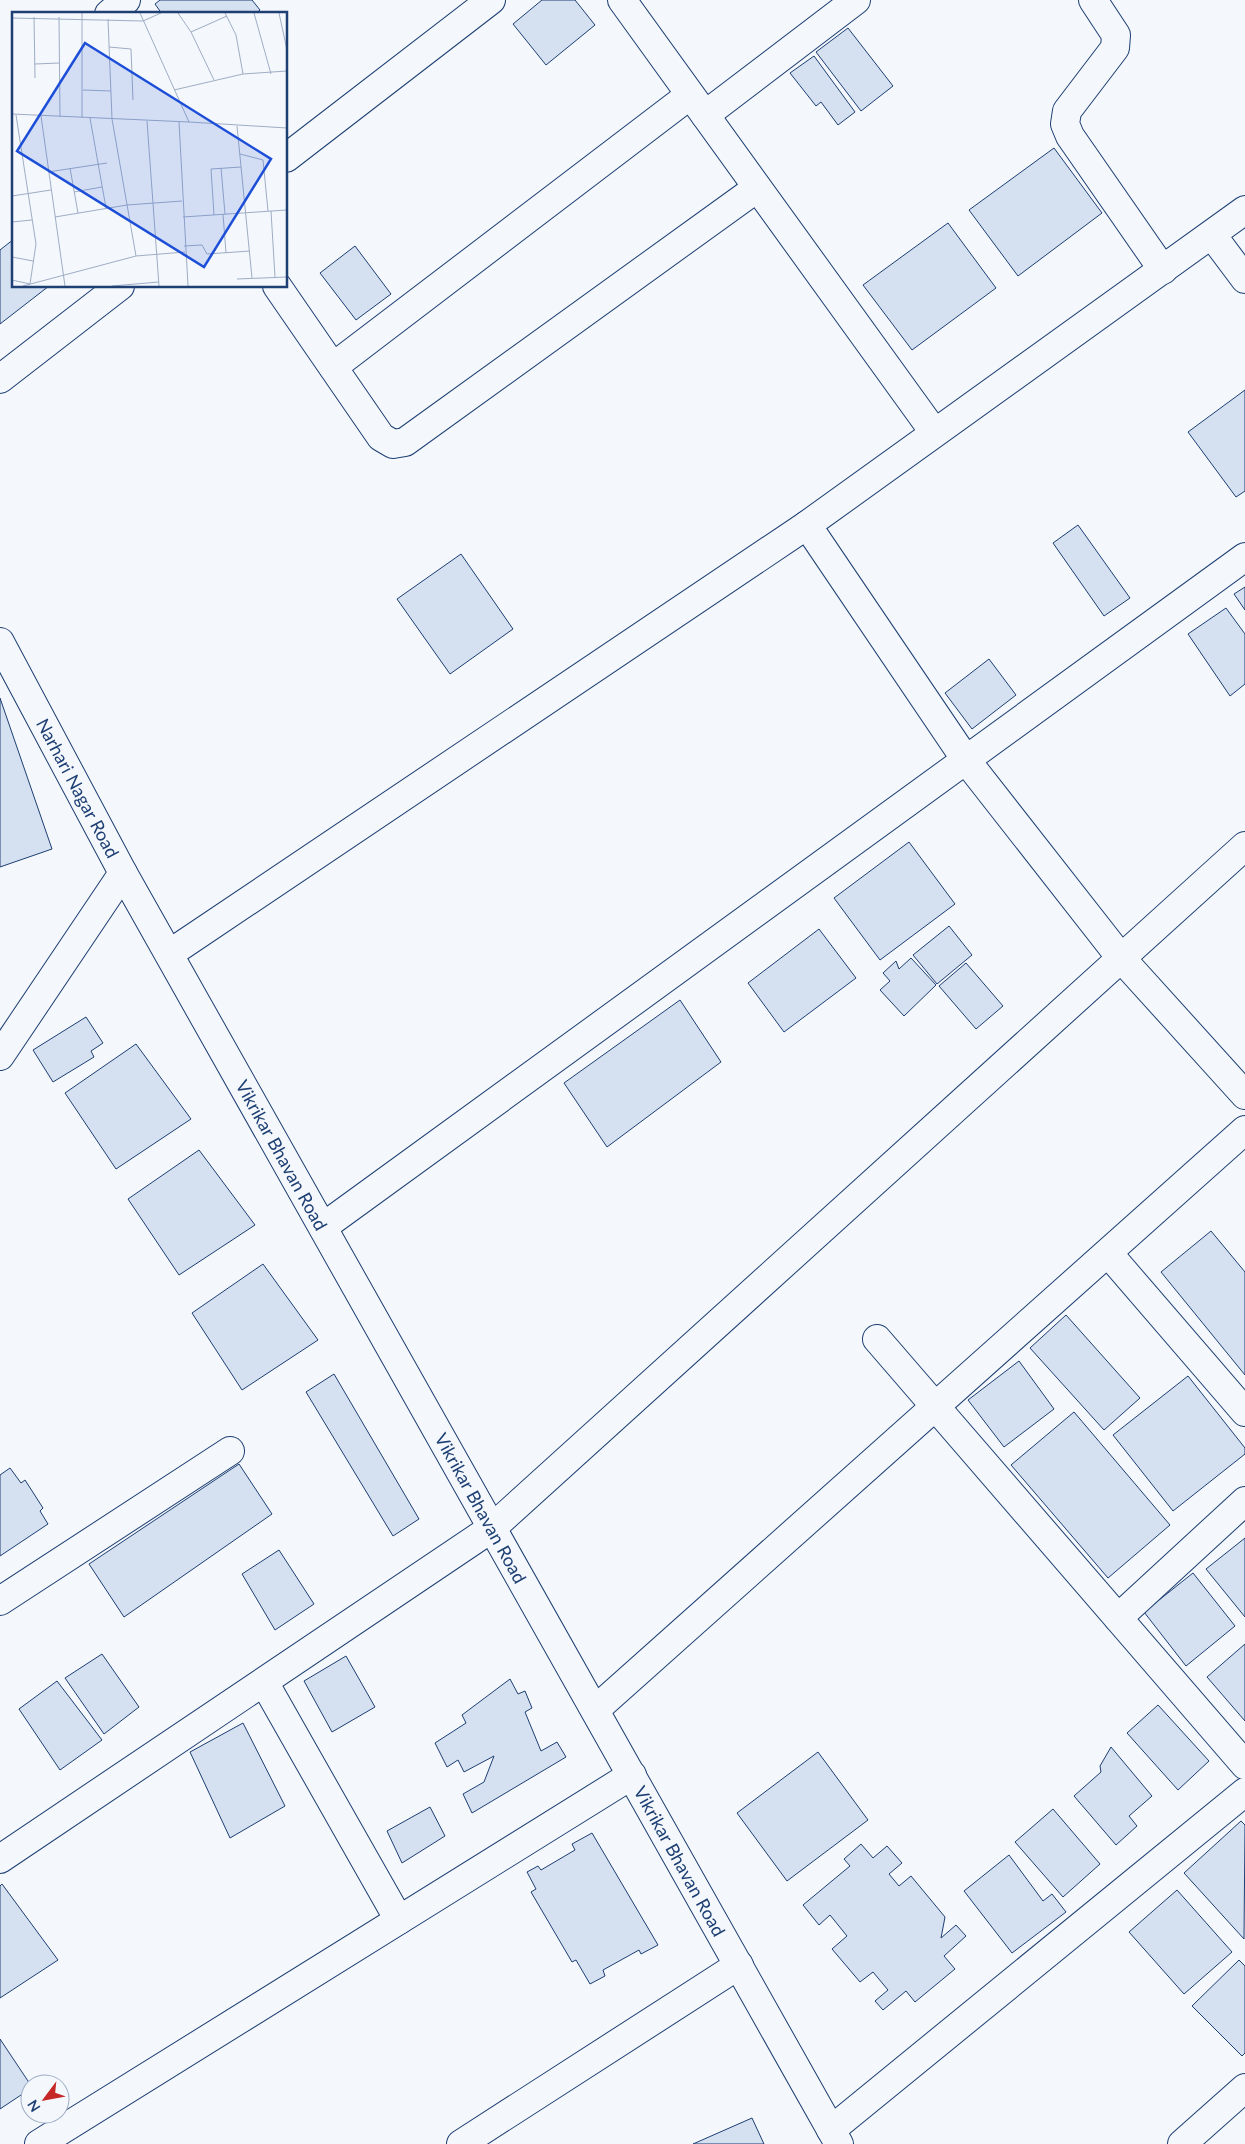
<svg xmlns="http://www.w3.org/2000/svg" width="1245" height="2144" viewBox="0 0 1245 2144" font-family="Lato,sans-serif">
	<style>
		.building { fill: #d5e0f0; stroke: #1d3f73 }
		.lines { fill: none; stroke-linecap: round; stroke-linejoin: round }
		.minor-casing { stroke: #1d3f73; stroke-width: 30 }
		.tertiary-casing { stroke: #1d3f73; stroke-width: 30 }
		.minor { stroke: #f4f7fb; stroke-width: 28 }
		.tertiary { stroke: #f4f7fb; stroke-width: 28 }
		.labels { text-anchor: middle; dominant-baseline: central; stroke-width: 4; stroke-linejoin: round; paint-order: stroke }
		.street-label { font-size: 18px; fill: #1d3f73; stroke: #f4f7fb }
		.inset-road { fill: none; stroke: #9eadc5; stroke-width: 1 }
		.view { fill: #1d4ed8; fill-opacity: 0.15; stroke: #1d4ed8; stroke-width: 2.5 }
		.inset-edge { fill: none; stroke: #1d3f73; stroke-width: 2.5 }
	</style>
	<rect width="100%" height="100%" fill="#f4f7fb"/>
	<g class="building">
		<path d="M160,0H252L260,10L255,14H162L155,4Z"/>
		<path d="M542,0H575L595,25L546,65L513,24Z"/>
		<path d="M848,28L893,86L861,111L816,52Z"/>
		<path d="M814,56L855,112L838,125L821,102L816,106L790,73Z"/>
		<path d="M1054,148L1102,213L1018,276L969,210Z"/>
		<path d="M948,223L996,288L912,350L863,285Z"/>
		<path d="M14,239V286H49L0,324V250Z"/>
		<path d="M355,246L391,294L356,320L320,273Z"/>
		<path d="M1245,390V491L1236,497L1188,432Z"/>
		<path d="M1078,525L1130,598L1104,616L1053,543Z"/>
		<path d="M461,554L513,629L450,674L397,599Z"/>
		<path d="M1245,587V610L1234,594Z"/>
		<path d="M1226,608L1245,634V684L1230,696L1188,634Z"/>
		<path d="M989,659L1016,695L972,729L945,693Z"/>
		<path d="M0,698L52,849L0,867Z"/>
		<path d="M909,842L955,904L880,960L834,898Z"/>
		<path d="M949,926L972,955L937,984L913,955Z"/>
		<path d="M819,929L856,978L784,1032L748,983Z"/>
		<path d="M911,958L936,985L904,1016L880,990L890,981L883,973L896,961L899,969Z"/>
		<path d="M966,963L1003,1006L976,1029L939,986Z"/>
		<path d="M680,1000L721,1062L607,1147L564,1083Z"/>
		<path d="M86,1017L103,1043L91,1051L94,1057L53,1082L33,1050Z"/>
		<path d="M136,1044L191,1119L116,1169L65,1093Z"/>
		<path d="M199,1150L255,1225L179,1275L128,1199Z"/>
		<path d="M1211,1231L1245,1272V1375L1161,1272Z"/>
		<path d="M263,1264L318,1340L242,1390L192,1313Z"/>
		<path d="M1066,1315L1140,1398L1104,1430L1030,1348Z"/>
		<path d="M1019,1361L1054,1409L1004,1447L968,1400Z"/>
		<path d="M334,1374L419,1519L393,1536L306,1392Z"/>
		<path d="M1188,1376L1245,1448V1454L1173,1511L1113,1435Z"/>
		<path d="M1074,1412L1170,1525L1108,1578L1011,1465Z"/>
		<path d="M239,1464L272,1514L124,1617L89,1564Z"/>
		<path d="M10,1468L21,1483L25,1480L43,1508L40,1511L48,1524L0,1556V1475Z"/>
		<path d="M1245,1538V1617L1206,1569Z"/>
		<path d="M279,1550L314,1604L275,1630L242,1574Z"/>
		<path d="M1193,1573L1235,1626L1186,1666L1144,1612Z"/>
		<path d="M1245,1644V1721L1207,1677Z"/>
		<path d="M102,1654L139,1707L104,1734L65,1678Z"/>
		<path d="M346,1656L375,1707L332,1732L304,1681Z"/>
		<path d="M510,1679L518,1694L525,1691L532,1708L525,1712L541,1751L557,1742L566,1757L472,1813L463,1794L484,1782L494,1756L464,1772L458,1760L447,1767L435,1743L466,1723L462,1715Z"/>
		<path d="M57,1681L102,1740L60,1770L19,1709Z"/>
		<path d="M1158,1705L1209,1761L1178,1790L1127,1733Z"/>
		<path d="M243,1723L285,1806L230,1838L190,1752Z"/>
		<path d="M1111,1747L1152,1796L1129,1816L1137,1826L1116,1845L1074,1796L1101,1772L1100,1766Z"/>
		<path d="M818,1752L868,1820L787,1881L737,1813Z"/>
		<path d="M430,1807L445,1836L402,1863L387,1831Z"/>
		<path d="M1053,1809L1100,1864L1063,1897L1015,1842Z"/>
		<path d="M1241,1821L1245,1825L1244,1939L1184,1873Z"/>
		<path d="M592,1833L658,1945L641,1954L639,1950L603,1970L605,1976L590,1984L576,1960L572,1962L531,1892L536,1889L527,1872L538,1866L541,1870L575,1850L572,1844Z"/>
		<path d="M861,1844L873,1858L887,1846L902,1863L889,1874L899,1886L911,1876L945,1917L941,1938L956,1925L966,1936L944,1956L955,1969L915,2002L906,1991L883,2010L875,2001L888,1990L873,1972L860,1982L832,1949L847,1936L830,1915L819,1925L803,1905L850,1866L844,1859Z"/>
		<path d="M1009,1855L1043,1901L1052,1894L1066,1912L1012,1953L964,1891Z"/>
		<path d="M2,1884L58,1960L0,1998V1886Z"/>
		<path d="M1177,1890L1232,1952L1184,1994L1129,1932Z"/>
		<path d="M1239,1960L1245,1966V2053L1242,2056L1192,2006Z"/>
		<path d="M0,2039L30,2084V2089L0,2109Z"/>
		<path d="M752,2118L764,2144H693Z"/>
	</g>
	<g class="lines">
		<defs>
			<g id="minor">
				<path d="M622,0L934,432"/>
				<path d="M1093,0L1116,35L1115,48L1067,111L1065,124L1070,136L1163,270"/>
				<path d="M109,14L126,0"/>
				<path d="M705,115L856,0"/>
				<path d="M286,158L491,0"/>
				<path d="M1212,235L1245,279"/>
				<path d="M277,286L381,437L393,444L405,442L757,188"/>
				<path d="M333,367L690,95"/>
				<path d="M0,379L120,286"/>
				<path d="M807,525L966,760L1121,958L1245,1095"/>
				<path d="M123,873L839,2144"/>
				<path d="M169,954L807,525L1245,210"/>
				<path d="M323,1227L1245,557"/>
				<path d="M1108,1253L1245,1412"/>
				<path d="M877,1339L1245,1765"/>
				<path d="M0,1601L230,1451"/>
				<path d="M1118,1618L1245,1501"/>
				<path d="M264,1682L399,1920"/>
				<path d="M595,1710L1245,1130"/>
				<path d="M0,1859L492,1528L1245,846"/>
				<path d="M831,2130L1245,1792"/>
				<path d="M39,2144L632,1775"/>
				<path d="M461,2144L739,1965"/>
				<path d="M1182,2144L1245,2088"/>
			</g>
			<path id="tertiary" d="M0,642L123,873L0,1056"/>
		</defs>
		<use href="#minor" class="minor-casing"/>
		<use href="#tertiary" class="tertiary-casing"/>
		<use href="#minor" class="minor"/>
		<use href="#tertiary" class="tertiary"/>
	</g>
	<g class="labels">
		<g class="street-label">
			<text transform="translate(78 788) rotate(62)">Narhari Nagar Road</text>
			<text transform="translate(282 1155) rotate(61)">Vikrikar Bhavan Road</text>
			<text transform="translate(481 1508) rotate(61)">Vikrikar Bhavan Road</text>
			<text transform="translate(680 1861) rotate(61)">Vikrikar Bhavan Road</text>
		</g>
	</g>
	<g transform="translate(12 12)">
		<rect width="275" height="275" fill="#f4f7fb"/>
		<path class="inset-road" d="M70,1V106M128,1L177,110L275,116M166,1L179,20M213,1L224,23L231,62M242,1L259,62M267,1L275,38M22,5L23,66M47,5L48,105M0,6L131,9L149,1M96,7L100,107L124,244M97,35L119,37L121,88M23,52L47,51M202,68L179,20L215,4M71,78L99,79M162,78L231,62L275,59M0,102L177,110M29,104L53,274M78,106L94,196M135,109L147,274M167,110L176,274M225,114L240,266M228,142L251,148L256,199M58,156L66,201M209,156L213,202M36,160L95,151M62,180L90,175M0,184L39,178M259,199L263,265M211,202L214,241M202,203L199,157L229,155M43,205L115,193L170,189M171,205L275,198M0,210L20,208M172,234L190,233L195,242L238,239M0,245L21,249M225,267L275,265M0,268L18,272L24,232L4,103M11,274L124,244L173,240M100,274L147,270"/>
		<path class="view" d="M73,31L259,147L192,255L5,139Z"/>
		<rect width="275" height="275" class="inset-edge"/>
	</g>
	<g transform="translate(45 2099) rotate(238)"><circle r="24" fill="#f4f7fb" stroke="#9eadc5"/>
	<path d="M0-4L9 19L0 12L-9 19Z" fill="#c62828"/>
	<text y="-8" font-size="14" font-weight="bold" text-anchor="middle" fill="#1d3f73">N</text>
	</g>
</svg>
